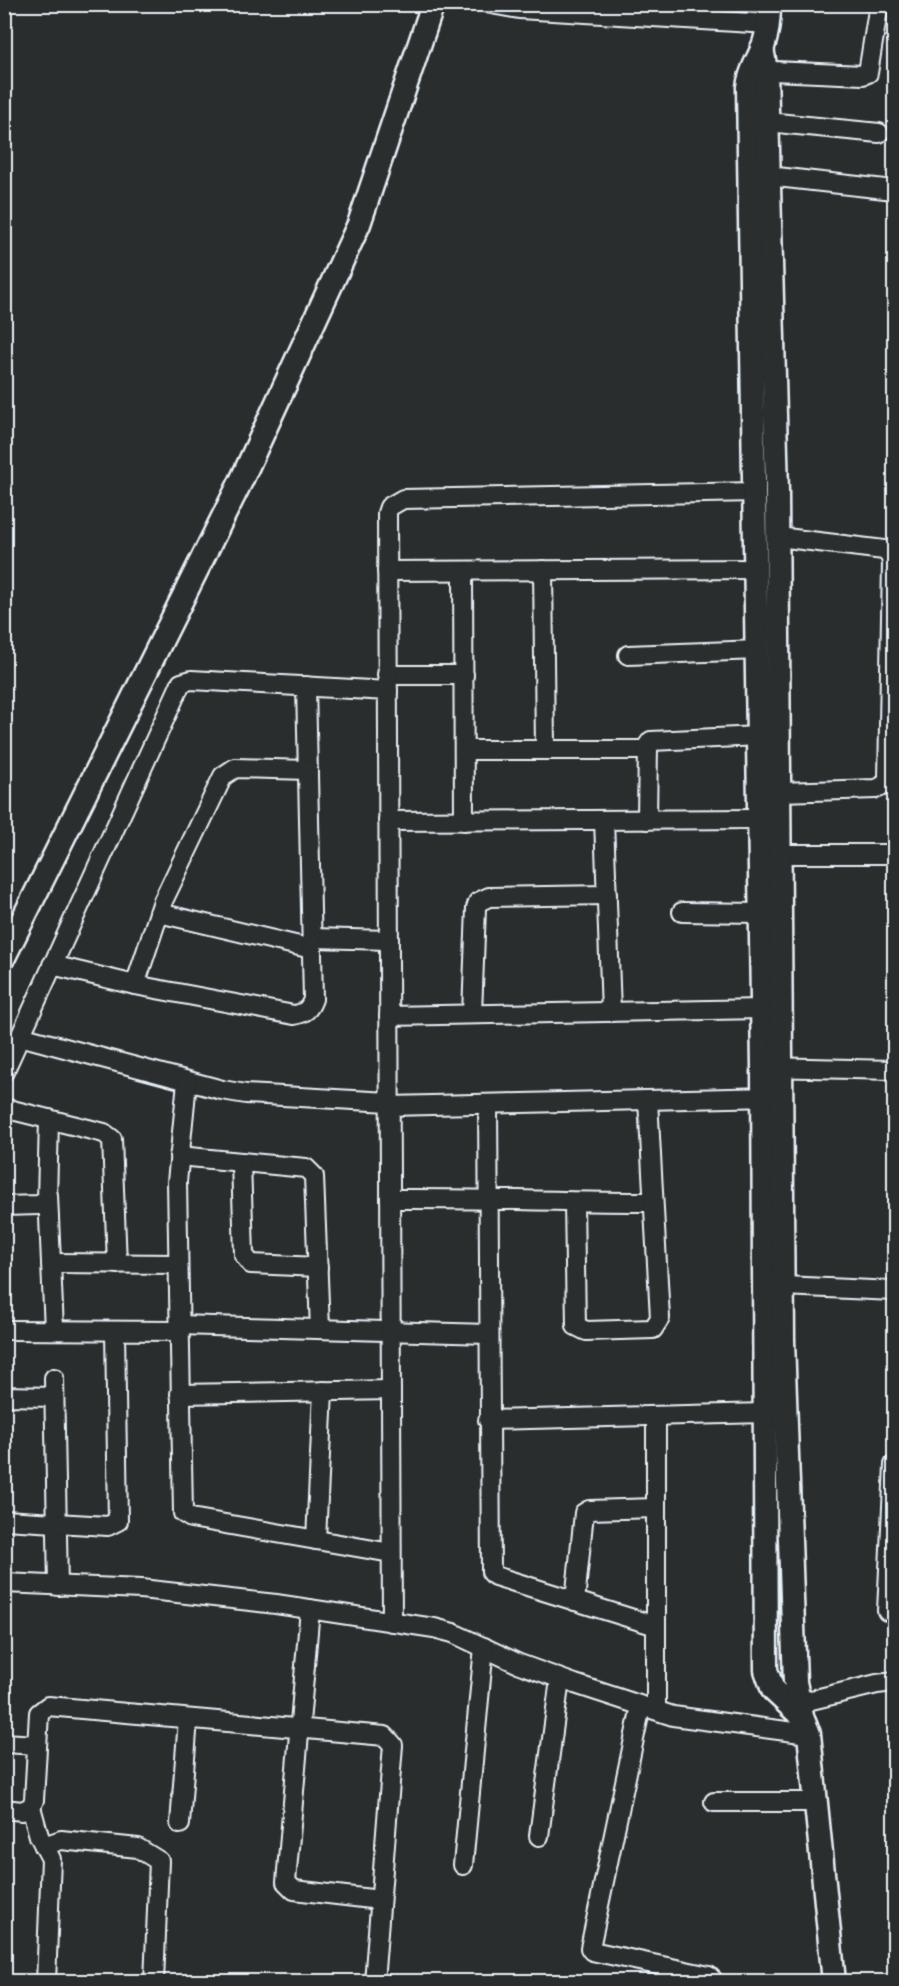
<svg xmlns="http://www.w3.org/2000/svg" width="899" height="1986" viewBox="0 0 899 1986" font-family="Mali,sans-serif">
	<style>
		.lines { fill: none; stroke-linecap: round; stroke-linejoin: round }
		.minor-casing { stroke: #e8f1f8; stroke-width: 22 }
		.tertiary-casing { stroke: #e8f1f8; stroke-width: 27 }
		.minor { stroke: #2a2d2e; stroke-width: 18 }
		.tertiary { stroke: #2a2d2e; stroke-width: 22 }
	</style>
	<rect width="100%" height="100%" fill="#2a2d2e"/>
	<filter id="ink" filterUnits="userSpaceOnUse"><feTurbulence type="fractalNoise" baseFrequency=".0167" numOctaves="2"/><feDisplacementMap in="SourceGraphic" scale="12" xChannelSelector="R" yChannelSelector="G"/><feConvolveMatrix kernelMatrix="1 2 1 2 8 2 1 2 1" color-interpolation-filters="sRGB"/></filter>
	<g filter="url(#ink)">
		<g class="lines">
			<defs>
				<g id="minor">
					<path d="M491,4L519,9L769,24"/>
					<path d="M752,70L863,75L868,73L879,4"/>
					<path d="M767,122L879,133"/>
					<path d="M768,176L894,190"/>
					<path d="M778,537L884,550L890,555L892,563L888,779L883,786L876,789L780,792"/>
					<path d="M543,570L545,748"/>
					<path d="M387,571L757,569"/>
					<path d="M463,571L464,821"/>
					<path d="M628,655L758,650"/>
					<path d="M387,675H464"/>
					<path d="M464,750H648"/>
					<path d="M604,820L611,1012"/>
					<path d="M647,820L648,745L651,741L759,736"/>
					<path d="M388,821L760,819"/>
					<path d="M781,854H894"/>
					<path d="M682,912L761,913"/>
					<path d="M159,913L312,949"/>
					<path d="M312,938L389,940"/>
					<path d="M52,965L135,985L294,1015C305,1013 309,1010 313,999L306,686"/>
					<path d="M135,985L163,901L223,776L235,768L308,770"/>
					<path d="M472,1014L476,908L478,902L489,897L607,895"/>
					<path d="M389,1016L762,1009"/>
					<path d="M20,1036L222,1090L246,1094L389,1102"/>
					<path d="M767,1067L894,1070"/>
					<path d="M4,1072L181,683L191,680L388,691"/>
					<path d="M187,1082L177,1182L183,1513L191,1518L391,1553"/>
					<path d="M488,1104L491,1572L495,1576L656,1626"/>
					<path d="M389,1106L774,1097"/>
					<path d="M4,1108L104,1133L112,1139L117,1264"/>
					<path d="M179,1156L306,1168L314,1176L320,1329"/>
					<path d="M241,1162L244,1255L251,1264L318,1267"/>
					<path d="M48,1195L54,1330"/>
					<path d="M390,1199C478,1198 565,1202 653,1202"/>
					<path d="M574,1202L576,1326L586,1331L653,1329L660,1318L648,1100"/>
					<path d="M4,1206L39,1205L47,1200L49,1119"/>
					<path d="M51,1263L177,1264"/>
					<path d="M783,1286L894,1291"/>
					<path d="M179,1325L488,1334"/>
					<path d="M4,1330L179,1331"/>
					<path d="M54,1378L58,1586"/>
					<path d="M180,1394L391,1390"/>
					<path d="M4,1396L54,1397"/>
					<path d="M488,1420L765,1413"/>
					<path d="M4,1520L108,1526L118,1521L115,1331"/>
					<path d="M316,1540L323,1391"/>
					<path d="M4,1583L141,1589L276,1604L434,1628L453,1633L517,1663L575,1684L673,1716L809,1734"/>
					<path d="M575,1601L584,1513L589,1510L656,1508"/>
					<path d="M310,1609L286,1882L294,1890L380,1900"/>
					<path d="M887,1611L894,1465"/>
					<path d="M392,1622L387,513L389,507L403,499L756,492"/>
					<path d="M799,1703L877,1684L894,1682"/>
					<path d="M641,1706L590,1948L592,1951L709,1976L715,1982"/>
					<path d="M656,1710V1416"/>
					<path d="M4,1743L37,1745"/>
					<path d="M714,1802H817"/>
					<path d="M31,1807L39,1836L51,1859L46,1982"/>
					<path d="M4,1809L22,1811L31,1807L34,1800L39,1713L48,1706L385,1736L393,1745L374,1982"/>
					<path d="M180,1824L188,1719"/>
					<path d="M539,1836L560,1679"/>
					<path d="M44,1846L61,1840L138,1848L159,1861L154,1982"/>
					<path d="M463,1865L484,1647"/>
				</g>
				<g id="tertiary">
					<path d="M769,4C769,19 768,33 763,47C757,62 750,71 748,87L763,1067L766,1670L773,1690L802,1717"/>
					<path d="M762,48L766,71L777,492L783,1340L795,1682L802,1717L809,1734L834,1982"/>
					<path d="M4,957L241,481L359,224L433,4"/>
				</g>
			</defs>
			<use href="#minor" class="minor-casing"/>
			<use href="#tertiary" class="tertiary-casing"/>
			<use href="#minor" class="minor"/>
			<use href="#tertiary" class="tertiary"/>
		</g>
	</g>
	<rect width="899" height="1986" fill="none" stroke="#2a2d2e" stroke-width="24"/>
	<rect x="12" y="12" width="875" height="1962" fill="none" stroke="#e8f1f8" stroke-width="2" filter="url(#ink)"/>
</svg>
